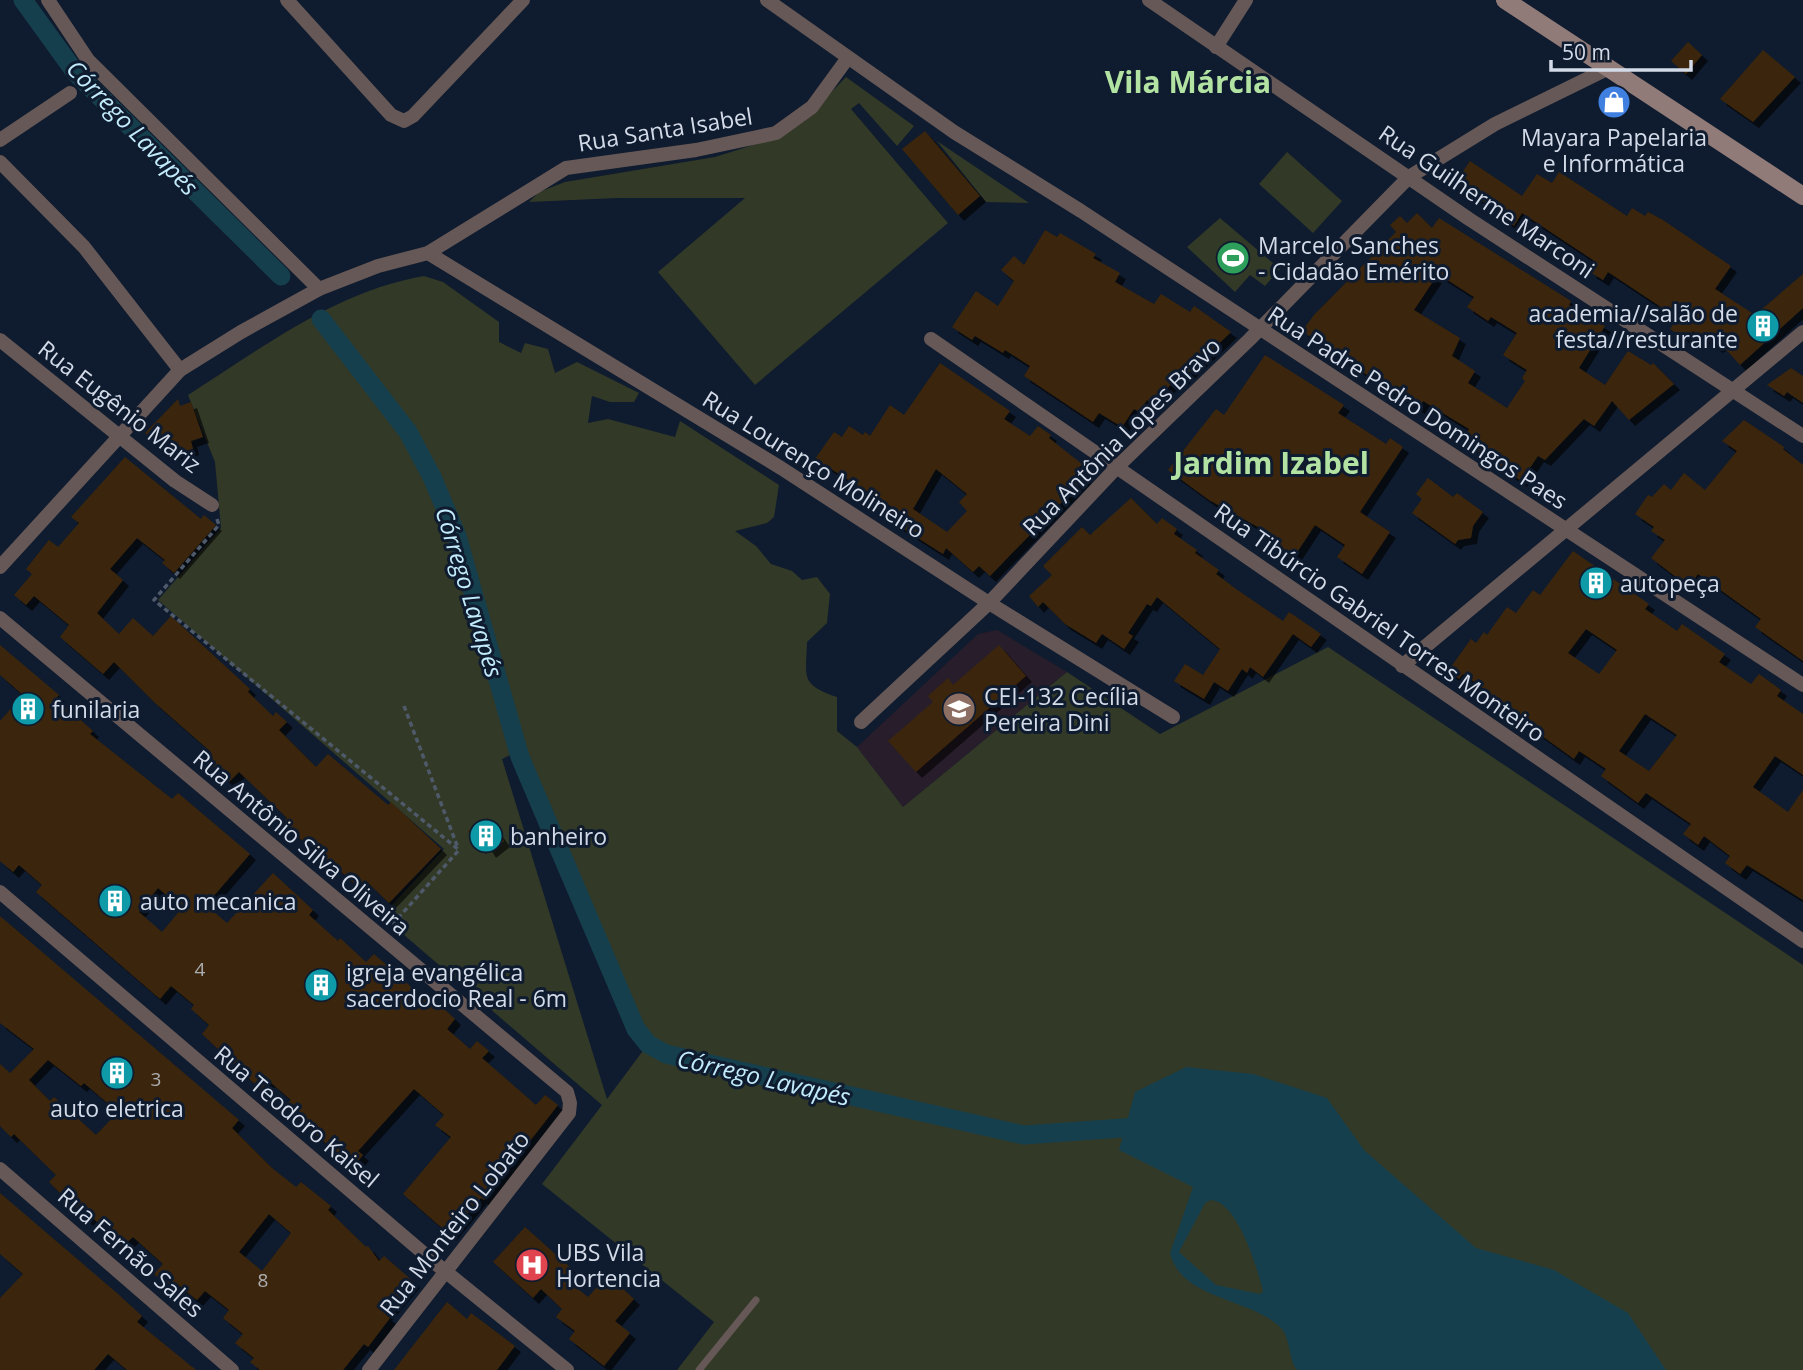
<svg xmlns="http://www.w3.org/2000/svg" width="1803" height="1370" viewBox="0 0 1803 1370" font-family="'Open Sans',sans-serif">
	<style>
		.education { fill: #281d2b }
		.green { fill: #323927; fill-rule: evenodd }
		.water { fill: #163f4d; fill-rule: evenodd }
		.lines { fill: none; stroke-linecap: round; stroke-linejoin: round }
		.canal { stroke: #163f4d; stroke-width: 19 }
		.building { fill: #3b260a; fill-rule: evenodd; filter: url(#shadow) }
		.path { stroke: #4e596a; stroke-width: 3.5; stroke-dasharray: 5 3.5; stroke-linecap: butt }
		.lane { stroke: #665856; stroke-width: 7 }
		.street { stroke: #665856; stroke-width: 14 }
		.secondary { stroke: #917b78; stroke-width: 18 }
		.labels { text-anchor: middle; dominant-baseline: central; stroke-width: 6; stroke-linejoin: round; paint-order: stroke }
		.number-label { font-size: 19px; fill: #adaeb1 }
		.street-label { font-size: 23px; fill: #d3dbe9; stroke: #0f1b2e }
		.poi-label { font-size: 23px; fill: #d3dbe9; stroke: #0f1b2e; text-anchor: start }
		.water-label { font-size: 24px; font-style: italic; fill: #c2ecfc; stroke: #0f1b2e }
		.district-label { font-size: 30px; font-weight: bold; fill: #b3e3a3; stroke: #0f1b2e }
	</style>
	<defs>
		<filter id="shadow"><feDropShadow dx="6" dy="6" stdDeviation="0" flood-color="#0009"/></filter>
	</defs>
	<rect width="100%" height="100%" fill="#0f1b2e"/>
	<path class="education" d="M997,630L1067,672L903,807L857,747L978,634Z"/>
	<g class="green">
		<path d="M846,77L914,126L897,146L859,103L851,109L948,223L755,385L658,272L745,198H617L529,202L539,192L565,182L715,157L781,136L816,108Z"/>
		<path d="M937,141L1029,203L986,202Z"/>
		<path d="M1287,152L1342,201L1313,233L1259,184Z"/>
		<path d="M1220,218L1280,269L1265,286L1250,275L1235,292L1187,247Z"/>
		<path d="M424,276L443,282L499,322V342L521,353L525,343L548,349L555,373L577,362L639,393L634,402H610L592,396L588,423L608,419L675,437L680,421L779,485L774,517L767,523L735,531L756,546L771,564L792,571L802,580L817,577L830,594L827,623L807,642C806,678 800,684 837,697V731L857,747L903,807L1067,672L1160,734L1328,647L1803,965V1370H677L714,1322L542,1184L602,1105L382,916L444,849L158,600L221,528L215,462L188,395C262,348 336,291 424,276ZM518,751L636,1029L648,1044L607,1099L502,759Z"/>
	</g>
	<path class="water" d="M1186,1067L1253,1074L1327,1098L1364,1150L1476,1248L1554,1270L1628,1313L1666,1370H1297C1288,1359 1291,1336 1279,1326C1246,1297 1181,1299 1170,1253L1193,1187L1119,1150L1135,1092ZM1211,1200C1238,1202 1257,1268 1263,1291L1260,1294L1216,1285L1179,1252L1205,1203Z"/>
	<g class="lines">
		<g class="canal">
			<path d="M23,0L75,72L281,276"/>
			<path d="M321,319L408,432L432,477L457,536L520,757L636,1029L648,1044L666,1054L1024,1135L1151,1126"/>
		</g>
	</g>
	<g class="building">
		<path d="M1688,42L1702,55L1686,74L1671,61Z"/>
		<path d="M1763,50L1795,77L1753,122L1720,99Z"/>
		<path d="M925,131L980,196L958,215L902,149Z"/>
		<path d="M1470,161L1522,196L1537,174L1552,183L1559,172L1627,216L1632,208L1645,216L1648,212L1663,220L1731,266L1715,289L1755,315L1803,274V308L1740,365L1721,344L1717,347L1693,331L1687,340L1670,329L1677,319L1670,313L1608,272L1603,280L1590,272L1596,262L1522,213L1514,226L1490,210L1491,207L1455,183Z"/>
		<path d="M1417,213L1432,228L1439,218L1571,301L1569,305L1605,326L1579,368L1605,385L1628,351L1651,365L1653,363L1674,384L1629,420L1612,401L1594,426L1584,419L1545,460L1538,456L1521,481L1512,475L1462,441L1469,429L1423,401L1419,408L1401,398L1302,331L1314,315L1396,232L1390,225L1400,216L1407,223ZM1438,274L1474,297L1467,307L1488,321L1491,317L1517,333L1503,355L1527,370L1522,378L1525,381L1507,408L1468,383L1475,371L1452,356L1460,338L1414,310Z"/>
		<path d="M1045,230L1057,237L1060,233L1096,254L1093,258L1120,273L1115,282L1154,304L1161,294L1190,312L1194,306L1231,332L1174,387L1170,385L1156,406L1147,400L1139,412L1134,409L1122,427L1099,413L1093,422L1024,376L1030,366L1005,350L1003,353L975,336L972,340L952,327L976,291L998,306L1014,281L1001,270L1014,256L1024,265Z"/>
		<path d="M1265,355L1344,405L1338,413L1386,444L1390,438L1403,447L1360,512L1390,532L1362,574L1337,557L1345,545L1315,525L1292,560L1270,546L1276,537L1209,500L1168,470L1216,409L1224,415Z"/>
		<path d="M940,363L1010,411L1004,419L1030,436L1038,426L1051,435L1049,438L1082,464L1077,470L1086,477L990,576L979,566L973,572L946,548L943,554L891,521L897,510L815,459L834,432L842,437L849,426L863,435L865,432L870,436L890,405L904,415ZM936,469L967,494L959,502L967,511L947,532L913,509Z"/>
		<path d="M1791,368L1803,376V403L1787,392L1784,396L1767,385Z"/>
		<path d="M178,399L180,406L191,402L203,437L191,441L193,449L175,454L170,439L161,449L145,433Z"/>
		<path d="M1744,420L1784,447L1783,449L1803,465V661L1755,627L1761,619L1698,574L1689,587L1651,558L1665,540L1651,531L1654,527L1635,514L1648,495L1652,497L1664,484L1671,490L1684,473L1705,490L1737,451L1722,441Z"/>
		<path d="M125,457L201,519L204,515L216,525L174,573L162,563L165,560L137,538L110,569L123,580L97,613L119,634L133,618L153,636L171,616L250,689L248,692L273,716L276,712L287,722L279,730L316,767L328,754L388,805L391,802L441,849L389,903L366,881L359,888L309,843L307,845L283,823L287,818L239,772L229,782L204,759L211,752L155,703L114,662L103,674L60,637L69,625L34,596L26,605L14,595L32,574L26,569L49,540L58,547L79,523L71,517Z"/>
		<path d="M1428,478L1453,497L1457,493L1483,512L1473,526L1471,538L1458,540L1455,544L1412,513L1422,499L1416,494Z"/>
		<path d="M1131,498L1157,524L1162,518L1177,529L1174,534L1197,550L1195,553L1219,570L1216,574L1236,589L1283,621L1289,612L1321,634L1311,647L1293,634L1263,677L1250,667L1247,673L1242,669L1228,691L1214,682L1204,699L1174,681L1185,664L1203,675L1220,649L1157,597L1151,606L1147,604L1128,633L1133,636L1124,649L1102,634L1096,643L1065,624L1043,602L1038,607L1029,596L1052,575L1043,566L1082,527L1090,535Z"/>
		<path d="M1573,551L1649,604L1645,609L1677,631L1682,624L1712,645L1725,654L1719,662L1751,684L1759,674L1781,690L1777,696L1803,714V775L1775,756L1753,787L1788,812L1803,790V900L1747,865L1740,874L1725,863L1730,856L1704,836L1698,845L1683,834L1691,824L1646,793L1638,803L1601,776L1606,769L1579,751L1574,759L1489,698L1491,694L1463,674L1459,679L1448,671L1471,639L1476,643L1484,632L1487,635L1507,607L1516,613L1533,590L1540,595ZM1586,629L1617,650L1599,674L1568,653ZM1645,714L1677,735L1649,771L1619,751Z"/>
		<path d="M0,645L59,695L56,698L93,731L90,734L172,799L178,793L250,854L206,905L227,923L273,873L313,910L309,915L338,941L340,938L366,962L374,954L435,1008L439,1004L455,1019L447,1029L470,1049L477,1041L489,1051L482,1058L536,1105L545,1095L558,1105L484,1200L481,1198L450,1235L403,1194L451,1137L435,1125L444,1115L414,1089L358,1151L363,1155L353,1167L284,1107L291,1100L269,1081L261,1090L202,1034L209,1025L191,1009L194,1005L171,986L160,999L36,892L42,885L19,865L13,872L0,861V721L23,695L0,675ZM158,888L182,908L162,932L139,912Z"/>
		<path d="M999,645L1026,676L916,772L888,741L933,702L928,696L948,678L953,685Z"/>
		<path d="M488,818L504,841L490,852L485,844L480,848L468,831Z"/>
		<path d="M0,916L239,1120L232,1128L272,1168L296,1187L301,1182L331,1206L328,1210L366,1247L368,1246L379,1261L384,1256L414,1282L386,1315L390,1318L368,1347L364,1344L343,1370H260L250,1362L254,1358L235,1343L243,1334L223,1318L229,1310L205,1291L197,1300L174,1282L169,1288L154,1274L163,1264L133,1237L122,1247L91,1216L87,1220L49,1182L56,1175L14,1134L11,1137L0,1126V1064L10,1073L34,1049L0,1023ZM48,1060L81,1086L84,1083L118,1112L96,1135L54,1097L50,1101L29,1080ZM269,1214L291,1233L262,1271L239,1252Z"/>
		<path d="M0,1193L118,1294L142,1316L137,1322L196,1370H127L108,1354L94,1370H0V1298L23,1274L0,1254Z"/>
		<path d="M525,1227L571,1268L563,1277L588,1297L608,1275L634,1299L615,1321L630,1333L604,1366L569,1339L575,1331L556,1317L562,1309L541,1289L533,1298L493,1262Z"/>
		<path d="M447,1302L467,1319L471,1313L515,1346L497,1370H394Z"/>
	</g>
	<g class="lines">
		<g class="path">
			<path d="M217,519L219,525L154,600L459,850L391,926"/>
			<path d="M404,706L458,848"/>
		</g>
		<path class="lane" d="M699,1370L756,1300"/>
		<g class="street">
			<path d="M48,0L88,60L319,289"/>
			<path d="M287,0L391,115L404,121L413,116L523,0"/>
			<path d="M767,0L954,132L1081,211L1803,685"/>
			<path d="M1149,0L1469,219L1803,436"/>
			<path d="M1216,47L1246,0"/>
			<path d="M0,140L70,93"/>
			<path d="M0,162L84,247L180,370"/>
			<path d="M428,253L781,468L989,603L1173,717"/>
			<path d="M931,339L1803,941"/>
			<path d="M0,340L175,481L212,505"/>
			<path d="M0,567L180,370L241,332L319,289L378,266L428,253L566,168L696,150L776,133L812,107L847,59"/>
			<path d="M0,618L567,1092L570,1103L569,1113L369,1370"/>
			<path d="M1402,666L1803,332"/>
			<path d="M861,722L989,603L1118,466L1250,339L1409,177L1495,124L1607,69"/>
			<path d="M0,892L435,1263L567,1370"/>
			<path d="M0,1169L232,1370"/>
		</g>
		<path class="secondary" d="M1505,0L1803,196"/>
	</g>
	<defs>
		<symbol id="shop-disc" viewBox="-11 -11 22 22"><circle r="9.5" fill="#3f7fe0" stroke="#0f1b2e"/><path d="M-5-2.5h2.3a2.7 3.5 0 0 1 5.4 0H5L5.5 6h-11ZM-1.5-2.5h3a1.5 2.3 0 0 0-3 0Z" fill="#fff"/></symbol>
		<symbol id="stadium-disc" viewBox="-11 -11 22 22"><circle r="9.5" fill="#2e9e5b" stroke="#0f1b2e"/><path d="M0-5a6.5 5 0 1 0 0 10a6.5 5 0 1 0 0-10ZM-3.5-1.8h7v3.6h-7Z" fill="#fff"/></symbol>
		<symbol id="building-disc" viewBox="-11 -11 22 22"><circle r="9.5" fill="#0f9aa8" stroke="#0f1b2e"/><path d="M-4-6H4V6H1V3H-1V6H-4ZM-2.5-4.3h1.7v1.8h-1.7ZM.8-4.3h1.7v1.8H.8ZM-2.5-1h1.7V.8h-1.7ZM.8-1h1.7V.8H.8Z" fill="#fff"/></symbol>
		<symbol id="school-disc" viewBox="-11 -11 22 22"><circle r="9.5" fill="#8d6e63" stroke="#0f1b2e"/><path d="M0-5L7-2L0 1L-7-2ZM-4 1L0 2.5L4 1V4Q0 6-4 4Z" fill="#fff"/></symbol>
		<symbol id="hospital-disc" viewBox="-11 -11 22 22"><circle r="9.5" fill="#e0444e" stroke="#0f1b2e"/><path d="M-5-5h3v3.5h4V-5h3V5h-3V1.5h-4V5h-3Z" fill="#fff"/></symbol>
	</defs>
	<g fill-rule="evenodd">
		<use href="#shop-disc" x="1595" y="83" width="38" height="38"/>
		<use href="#stadium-disc" x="1214" y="239" width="38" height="38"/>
		<use href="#building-disc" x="1744" y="307" width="38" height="38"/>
		<use href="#building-disc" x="1577" y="564" width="38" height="38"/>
		<use href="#building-disc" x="9" y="690" width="38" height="38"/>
		<use href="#school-disc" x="940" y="690" width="38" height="38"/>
		<use href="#building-disc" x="467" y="817" width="38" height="38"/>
		<use href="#building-disc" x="96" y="882" width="38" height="38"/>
		<use href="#building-disc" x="302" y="966" width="38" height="38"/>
		<use href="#building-disc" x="98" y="1054" width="38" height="38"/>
		<use href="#hospital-disc" x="513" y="1246" width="38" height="38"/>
	</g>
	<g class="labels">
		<g class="number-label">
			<text x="200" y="969">4</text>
			<text x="156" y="1079">3</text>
			<text x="263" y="1280">8</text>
		</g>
		<g class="street-label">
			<text transform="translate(665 129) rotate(-9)">Rua Santa Isabel</text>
			<text transform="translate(1487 201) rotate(34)">Rua Guilherme Marconi</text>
			<text transform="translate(120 406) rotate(38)">Rua Eugênio Mariz</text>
			<text transform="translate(1418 407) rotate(33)">Rua Padre Pedro Domingos Paes</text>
			<text transform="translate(1121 436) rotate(-45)">Rua Antônia Lopes Bravo</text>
			<text transform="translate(814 464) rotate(32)">Rua Lourenço Molineiro</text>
			<text transform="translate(1380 622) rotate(35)">Rua Tibúrcio Gabriel Torres Monteiro</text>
			<text transform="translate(302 842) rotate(40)">Rua Antônio Silva Oliveira</text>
			<text transform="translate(297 1116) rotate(40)">Rua Teodoro Kaisel</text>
			<text transform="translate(454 1223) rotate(-52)">Rua Monteiro Lobato</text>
			<text transform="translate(131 1252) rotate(41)">Rua Fernão Sales</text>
		</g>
		<g class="poi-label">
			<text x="1614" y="137" text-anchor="middle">Mayara Papelaria<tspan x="1614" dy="26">e Informática</tspan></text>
			<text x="1258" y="245">Marcelo Sanches<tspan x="1258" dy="26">- Cidadão Emérito</tspan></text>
			<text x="1738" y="313" text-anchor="end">academia//salão de<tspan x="1738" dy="26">festa//resturante</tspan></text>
			<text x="1620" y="583">autopeça</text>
			<text x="984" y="696">CEI-132 Cecília<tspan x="984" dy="26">Pereira Dini</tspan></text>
			<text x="52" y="709">funilaria</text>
			<text x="510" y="836">banheiro</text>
			<text x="140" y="901">auto mecanica</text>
			<text x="346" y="972">igreja evangélica<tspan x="346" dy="26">sacerdocio Real - 6m</tspan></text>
			<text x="117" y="1108" text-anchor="middle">auto eletrica</text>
			<text x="556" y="1252">UBS Vila<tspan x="556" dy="26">Hortencia</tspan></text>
		</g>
		<g class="water-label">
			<text transform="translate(133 127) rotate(46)">Córrego Lavapés</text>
			<text transform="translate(470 592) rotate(73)">Córrego Lavapés</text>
			<text transform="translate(764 1077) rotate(13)">Córrego Lavapés</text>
		</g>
		<g class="district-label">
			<text x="1188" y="81">Vila Márcia</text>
			<text x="1271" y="462">Jardim Izabel</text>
		</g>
	</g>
	<path d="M1551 60v10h140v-10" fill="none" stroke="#d3dbe9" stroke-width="3.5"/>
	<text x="1562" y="60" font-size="21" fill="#d3dbe9" stroke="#0f1b2e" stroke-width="5" paint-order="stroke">50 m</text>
</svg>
